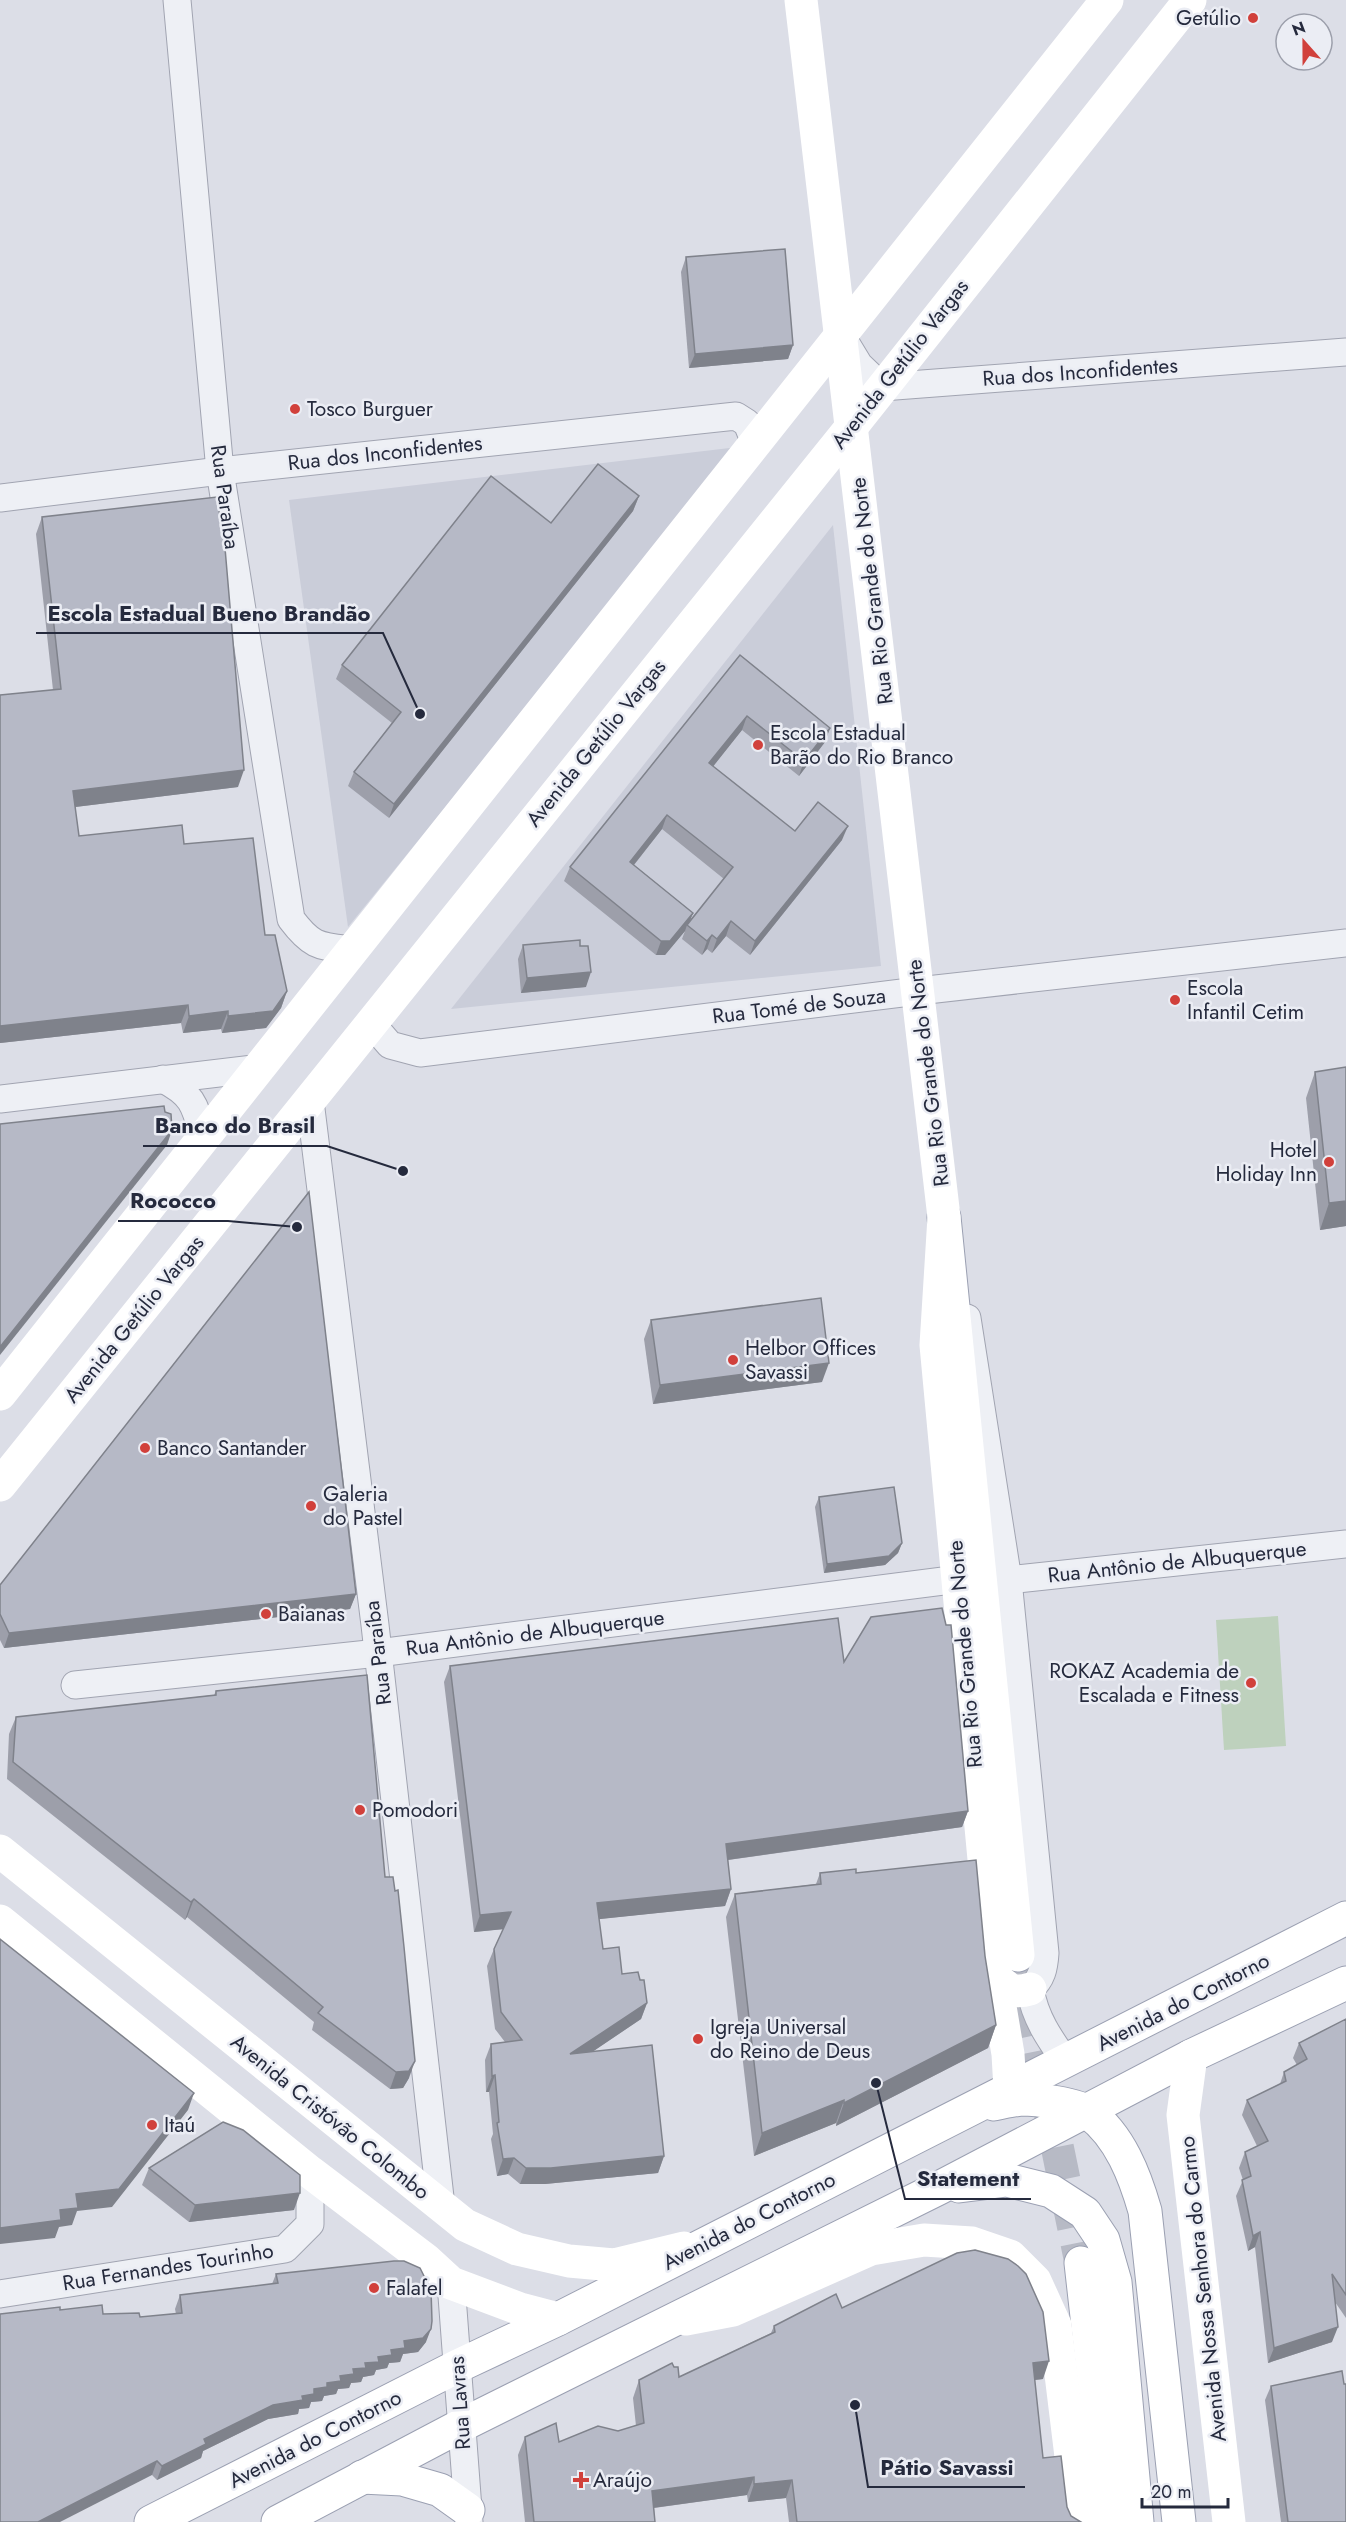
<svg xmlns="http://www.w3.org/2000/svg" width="1346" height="2522" viewBox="0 0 1346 2522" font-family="Jost,sans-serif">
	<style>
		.built { fill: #cacdd9 }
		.green { fill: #bed1bd }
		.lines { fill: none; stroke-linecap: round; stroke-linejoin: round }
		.primary-tunnel { stroke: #b7bac5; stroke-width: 33; stroke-dasharray: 33 16; stroke-linecap: butt }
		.street-casing { stroke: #a1a4b1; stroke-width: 29 }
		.primary-casing { stroke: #9ba0b2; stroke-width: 35 }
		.street { stroke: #eef0f5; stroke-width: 27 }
		.secondary { stroke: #fff; stroke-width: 33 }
		.primary { stroke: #fff; stroke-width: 33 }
		.wall { fill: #9d9faa; fill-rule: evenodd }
		.shaded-wall { fill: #7f828b }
		.building { fill: #b6b9c6; stroke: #7f828b; stroke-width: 1.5 }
		.poi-dot { fill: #d1403b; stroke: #ebedf4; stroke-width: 2 }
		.labels { text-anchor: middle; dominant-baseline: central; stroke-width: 5; stroke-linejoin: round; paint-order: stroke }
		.poi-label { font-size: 21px; fill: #252a3d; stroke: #ebedf4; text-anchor: start }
		.street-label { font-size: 21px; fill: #252a3d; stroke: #ebedf4 }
		.leader { fill: none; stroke: #252a3d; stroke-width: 2 }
		.callout-dot { fill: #252a3d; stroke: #ebedf4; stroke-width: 2 }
		.callout-label { font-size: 22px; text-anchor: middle; font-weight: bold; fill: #252a3d; stroke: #ebedf4; stroke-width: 5; stroke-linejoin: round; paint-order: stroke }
	</style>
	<rect width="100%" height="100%" fill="#dcdee7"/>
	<g class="built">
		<path d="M738,447L348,927L289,500Z"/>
		<path d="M833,525L881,966L451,1009Z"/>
	</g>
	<path class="green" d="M1278,1616L1286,1746L1224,1750L1216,1620Z"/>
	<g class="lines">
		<path class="primary-tunnel" d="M1018,1955L1081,2263"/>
		<defs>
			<g id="street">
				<path d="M177,0L220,471L291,919C312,947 319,946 352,950"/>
				<path d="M842,337L859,365L882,387L1346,352"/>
				<path d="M0,498L220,471L736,416L747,423L755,443"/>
				<path d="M371,1023L390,1045L420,1053L918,991L1346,943"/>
				<path d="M163,1079C194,1095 195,1106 204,1138"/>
				<path d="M0,1099L261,1068"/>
				<path d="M310,1101L375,1625L441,2206"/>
				<path d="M967,1318L1008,1580L1045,1953C1044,1968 1042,1979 1030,1989C1035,2018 1049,2038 1066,2062"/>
				<path d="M1008,1580L1346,1544"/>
				<path d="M75,1685L378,1653L959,1579"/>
				<path d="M451,2283L469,2522"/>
				<path d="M0,2294L285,2249L310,2224V2172"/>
			</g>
			<g id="primary">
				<path d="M944,1217L1018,1955"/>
				<path d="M994,2104C1003,2102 1012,2100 1021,2099C1036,2099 1077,2104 1089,2113C1120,2136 1135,2176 1145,2211L1179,2522"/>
				<path d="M959,2186L1007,2180L1051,2191L1085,2213L1103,2240L1115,2282L1137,2522"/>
				<path d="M1081,2263L1110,2522"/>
				<path d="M362,2477L402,2479L440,2490L468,2510"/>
				<path d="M151,2522L458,2366L558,2319L1346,1918"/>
				<path d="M278,2522L462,2425L939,2188L1191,2056L1346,1983"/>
			</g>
		</defs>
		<use href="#street" class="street-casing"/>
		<use href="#primary" class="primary-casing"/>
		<use href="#street" class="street"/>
		<g class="secondary">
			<path d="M801,0L944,1217L936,1345L995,1977L1008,2054L1010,2089"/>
			<path d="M0,1394L1107,0"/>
			<path d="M0,1485L853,425L1190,0"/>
			<path d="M0,1851L465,2225L517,2249L569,2261L614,2265L684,2248"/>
			<path d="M0,1921L310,2172L426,2260L451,2283L520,2309L558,2319"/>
			<path d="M995,1977C1007,1989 1013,1994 1030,1989"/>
			<path d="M1191,2056L1183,2115L1229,2522"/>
			<path d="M686,2319L733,2310L871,2249L924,2240L972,2243L1010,2256L1035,2281L1055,2325L1079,2522"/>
		</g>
		<use href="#primary" class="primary"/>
	</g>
	<g class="wall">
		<path d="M686,257L793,345L788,359L689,368L681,272Z"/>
		<path d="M639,496L633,511L389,818L348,786L354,772L392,723L336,679L342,665L551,523Z"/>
		<path d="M42,517L238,787L75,807L79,836L184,844L265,935L287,991L281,1008L266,1028L222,1033L221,1029L183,1033L181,1023L0,1043V695L53,690L36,534Z"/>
		<path d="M740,655L830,728L825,742L799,776L742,730L713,766L795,831L842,840L750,955L726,936L712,953L707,949L702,955L682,939L685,931L665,955H656L564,881L570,867ZM662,829L724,879L690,920L693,913L634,865Z"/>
		<path d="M523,945L586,987L521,993L518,959Z"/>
		<path d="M1315,1072L1346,1226L1320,1230L1306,1098Z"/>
		<path d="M651,1320L822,1382L653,1404L644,1339Z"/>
		<path d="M819,1497L902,1543L898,1553L885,1565L824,1573L815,1507Z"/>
		<path d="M0,1585L356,1594L350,1609L4,1648L0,1640Z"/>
		<path d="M844,1662L968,1811L962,1827L728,1860L731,1889L725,1906L599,1919L603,1949L622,1974L640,1980L647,2003L641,2019L592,2052L664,2156L658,2173L545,2184H520L508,2174L497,2176L491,2139L493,2134L489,2092H486L485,2060L491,2044L505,2042L495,2029L487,1966L494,1949L503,1929L474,1932L444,1682L450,1666Z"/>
		<path d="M216,1691L385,1877L409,2078L403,2088L390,2089L312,2030L314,2022L187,1917L185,1920L7,1779L9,1734L16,1717L214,1695Z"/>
		<path d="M820,1873H856L985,1956L996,2025L988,2048L836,2126V2123L754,2156L726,1917L735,1894L816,1884Z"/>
		<path d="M1346,2019V2318L1335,2302L1332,2342L1268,2363L1255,2247L1248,2251L1236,2196L1243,2180L1239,2168L1245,2152L1257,2146L1242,2115L1247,2100L1280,2084L1284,2072L1297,2065L1293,2058L1299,2043Z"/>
		<path d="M149,2168L294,2210L189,2222L142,2185Z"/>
		<path d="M276,2274L426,2342L418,2352L403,2354L400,2362L389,2363L387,2368L376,2370L374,2375L363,2377L361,2382L351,2383L349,2388L338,2389L336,2394L324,2396L322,2401L311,2402L309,2408L299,2409L298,2414L268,2419L203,2451L201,2458L157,2480L152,2475L60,2310L140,2317L176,2314L175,2309L180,2295L272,2284Z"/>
		<path d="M842,2308L1043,2379L1034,2380L1043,2458L1071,2516L1081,2522H789L786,2498L748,2502L747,2495L654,2508L655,2522H525L518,2455L525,2437L559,2442L618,2431L636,2426L633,2398L639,2380L679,2377L771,2333L774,2326Z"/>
		<path d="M1344,2384L1346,2522H1281L1265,2400L1271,2386Z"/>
	</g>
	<g class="shaded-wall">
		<path d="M793,345L788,359L689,368L695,354Z"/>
		<path d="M639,496L633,511L389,818L394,804Z"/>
		<path d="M747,716L742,730L704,778L709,763Z"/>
		<path d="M830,728L825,742L799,776L804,761Z"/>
		<path d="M244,770L238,787L67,808L73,791Z"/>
		<path d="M667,815L662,829L625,876L630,862Z"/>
		<path d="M848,826L842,840L750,955L755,941Z"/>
		<path d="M693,913L688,926L687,925L685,931L665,955H656L661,941Z"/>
		<path d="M731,921L726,936L712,953L717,939Z"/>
		<path d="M712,935L707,949L702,955L707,941Z"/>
		<path d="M591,972L586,987L521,993L527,978Z"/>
		<path d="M287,991L281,1008L266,1028L222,1033L228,1016Z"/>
		<path d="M188,1005L181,1023L0,1043V1026Z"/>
		<path d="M228,1011L221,1029L183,1033L189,1016Z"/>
		<path d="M172,1130L167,1145L0,1355V1347Z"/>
		<path d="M1346,1201V1226L1320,1230L1329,1203Z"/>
		<path d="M829,1363L822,1382L653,1404L660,1385Z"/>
		<path d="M902,1543L898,1553L885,1565L824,1573L827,1564Z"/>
		<path d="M356,1594L350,1609L4,1648L9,1633Z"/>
		<path d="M968,1811L962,1827L720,1861L726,1844Z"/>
		<path d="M731,1889L725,1906L591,1920L597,1903Z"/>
		<path d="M194,1899L187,1917L185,1920L191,1902Z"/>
		<path d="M511,1912L505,1929L474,1932L480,1915Z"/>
		<path d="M647,2003L641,2019L564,2071L570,2054Z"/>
		<path d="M996,2025L988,2048L836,2126L844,2103Z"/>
		<path d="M415,2061L409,2078L403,2088L390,2089L396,2072Z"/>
		<path d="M495,2075L489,2092H486L492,2076Z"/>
		<path d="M194,2093L188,2110L112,2207L77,2211L72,2225L59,2227L55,2238L0,2244V2228L60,2210L76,2194Z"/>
		<path d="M844,2100L836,2123L754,2156L762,2133Z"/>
		<path d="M664,2156L658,2173L545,2184H520L526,2168Z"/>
		<path d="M514,2158L508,2174L497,2176L503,2159Z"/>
		<path d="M300,2193L294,2210L189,2222L195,2205Z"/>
		<path d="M1260,2232L1255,2247L1248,2251L1253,2236Z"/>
		<path d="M1338,2327L1332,2342L1268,2363L1274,2348Z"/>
		<path d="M431,2329L426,2342L418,2352L403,2354L400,2362L389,2363L387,2368L376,2370L374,2375L363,2377L361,2382L351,2383L349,2388L338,2389L336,2394L324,2396L322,2401L311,2402L309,2408L299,2409L298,2414L268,2419L203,2451L201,2458L157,2480L162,2466L204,2439L273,2405L302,2396L314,2389L378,2357L404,2341Z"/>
		<path d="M1049,2361L1043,2379L1026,2381L1033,2363Z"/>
		<path d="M157,2461L152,2475L60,2522H38Z"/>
		<path d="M754,2477L747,2495L645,2509L652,2491Z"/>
		<path d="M792,2480L786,2498L748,2502L754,2484Z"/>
	</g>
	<g class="building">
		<path d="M785,249L793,345L695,354L686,257Z"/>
		<path d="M598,464L639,496L394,804L354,772L401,712L342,665L491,476L551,523Z"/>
		<path d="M217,497L225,548L244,770L73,791L79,836L182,825L184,844L253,838L265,935H275L287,991L273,1011L228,1016V1011L189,1016L188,1005L0,1026V695L61,689L42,517Z"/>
		<path d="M740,655L830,728L804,761L747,716L709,763L795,831L818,802L848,826L755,941L731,921L717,939L712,935L707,941L687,925L733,867L667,815L630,862L693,913L670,941H661L570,867Z"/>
		<path d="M580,940V946H588L591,972L527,978L523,945Z"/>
		<path d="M1346,1067V1201L1329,1203L1315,1072Z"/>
		<path d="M164,1106L165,1112L171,1114L172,1130L0,1347V1124Z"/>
		<path d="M309,1192L356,1594L9,1633L0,1614V1585Z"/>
		<path d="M821,1298L829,1363L660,1385L651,1320Z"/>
		<path d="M894,1487L902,1543L889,1556L827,1564L819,1497Z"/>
		<path d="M942,1608L946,1625H951L968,1811L726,1844L731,1889L597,1903L603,1949L619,1947L622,1974L638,1972L640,1980H644L647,2003L570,2054L652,2045L664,2156L551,2168H526L514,2158L503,2159L497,2123L499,2122L495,2075L492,2076L491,2044L522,2040L501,2012L494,1949L511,1912L480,1915L450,1666L838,1618L844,1662L871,1617Z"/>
		<path d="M367,1675L385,1877H393L395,1891L398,1890L404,1947L415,2061L409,2071L396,2072L318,2013L323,2007L194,1899L191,1902L13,1762L16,1717L216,1695V1691Z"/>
		<path d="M976,1860L985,1956L996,2025L844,2103V2100L762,2133L735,1894L821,1884L820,1873L856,1869V1873Z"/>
		<path d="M0,1939L194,2093L119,2189L76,2194L78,2208L60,2210L61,2220L0,2228Z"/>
		<path d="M1346,2019V2295L1332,2274L1338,2327L1274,2348L1260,2232L1253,2236L1242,2180L1251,2176L1245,2152L1268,2141L1247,2100L1286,2081L1284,2072L1307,2059L1299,2043Z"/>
		<path d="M223,2122L243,2130L300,2175V2193L195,2205L149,2168Z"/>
		<path d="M975,2250L1008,2259L1018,2266L1026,2274L1043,2312L1049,2361L1033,2363L1043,2458L1061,2456L1067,2507L1071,2516L1081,2522H797L792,2480L754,2484V2477L652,2491L655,2522H534L525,2437L556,2423L559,2442L598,2426L618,2431L644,2423L639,2380L672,2363L674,2367H678L679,2377L775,2332L774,2326L836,2294L842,2308L957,2253Z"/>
		<path d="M394,2261H404L420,2268L431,2290L432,2321L431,2329L423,2338L404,2341L405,2348L391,2350L392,2355L378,2357L379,2362L365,2363L366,2368L353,2369L354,2374L340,2376L341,2381L327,2383V2387L314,2389V2394L302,2396L303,2400L273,2405L204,2439L206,2444L162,2466L157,2461L38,2522H0V2314L60,2307V2310L102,2305L103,2314L139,2313L140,2317L182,2313L180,2295L278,2283L276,2274Z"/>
		<path d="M1342,2371L1344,2384H1346V2522H1288L1271,2386Z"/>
	</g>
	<g class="poi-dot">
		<circle cx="1253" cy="18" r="6"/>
		<circle cx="295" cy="409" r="6"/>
		<circle cx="758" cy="745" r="6"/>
		<circle cx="1175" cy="1000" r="6"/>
		<circle cx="1329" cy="1162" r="6"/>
		<circle cx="733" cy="1360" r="6"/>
		<circle cx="145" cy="1448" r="6"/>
		<circle cx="311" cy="1506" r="6"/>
		<circle cx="266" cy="1614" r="6"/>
		<circle cx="1251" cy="1683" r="6"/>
		<circle cx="360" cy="1810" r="6"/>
		<circle cx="698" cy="2039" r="6"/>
		<circle cx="152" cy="2125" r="6"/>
		<circle cx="374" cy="2288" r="6"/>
		<path d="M578 2471h6v6h6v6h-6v6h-6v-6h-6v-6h6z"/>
	</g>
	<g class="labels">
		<g class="poi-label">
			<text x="1241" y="18" text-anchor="end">Getúlio</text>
			<text x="307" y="409">Tosco Burguer</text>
			<text x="770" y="733">Escola Estadual<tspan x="770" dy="24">Barão do Rio Branco</tspan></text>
			<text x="1187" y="988">Escola<tspan x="1187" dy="24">Infantil Cetim</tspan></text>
			<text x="1317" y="1150" text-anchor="end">Hotel<tspan x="1317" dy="24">Holiday Inn</tspan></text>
			<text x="745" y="1348">Helbor Offices<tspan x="745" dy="24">Savassi</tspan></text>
			<text x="157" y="1448">Banco Santander</text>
			<text x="323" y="1494">Galeria<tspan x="323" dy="24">do Pastel</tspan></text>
			<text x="278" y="1614">Baianas</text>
			<text x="1239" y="1671" text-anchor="end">ROKAZ Academia de<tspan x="1239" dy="24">Escalada e Fitness</tspan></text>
			<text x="372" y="1810">Pomodori</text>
			<text x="710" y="2027">Igreja Universal<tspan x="710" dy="24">do Reino de Deus</tspan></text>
			<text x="164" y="2125">Itaú</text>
			<text x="386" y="2288">Falafel</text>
			<text x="593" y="2480">Araújo</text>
		</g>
		<g class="street-label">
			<text transform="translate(900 364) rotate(-52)">Avenida Getúlio Vargas</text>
			<text transform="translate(1080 372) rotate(-4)">Rua dos Inconfidentes</text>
			<text transform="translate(385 453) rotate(-6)">Rua dos Inconfidentes</text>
			<text transform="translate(225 497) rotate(82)">Rua Paraíba</text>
			<text transform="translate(872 591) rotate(-97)">Rua Rio Grande do Norte</text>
			<text transform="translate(596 743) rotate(-51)">Avenida Getúlio Vargas</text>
			<text transform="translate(799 1006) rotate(-7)">Rua Tomé de Souza</text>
			<text transform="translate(928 1073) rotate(-97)">Rua Rio Grande do Norte</text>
			<text transform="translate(134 1319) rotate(-51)">Avenida Getúlio Vargas</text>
			<text transform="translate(1177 1562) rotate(-6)">Rua Antônio de Albuquerque</text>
			<text transform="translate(535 1633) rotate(-7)">Rua Antônio de Albuquerque</text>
			<text transform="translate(378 1653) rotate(-97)">Rua Paraíba</text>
			<text transform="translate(965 1654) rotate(-95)">Rua Rio Grande do Norte</text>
			<text transform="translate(1183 2002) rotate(-27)">Avenida do Contorno</text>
			<text transform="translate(330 2117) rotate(39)">Avenida Cristóvão Colombo</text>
			<text transform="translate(749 2221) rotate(-27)">Avenida do Contorno</text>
			<text transform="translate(168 2267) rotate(-9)">Rua Fernandes Tourinho</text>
			<text transform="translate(1203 2289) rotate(-96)">Avenida Nossa Senhora do Carmo</text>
			<text transform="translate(460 2403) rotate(-94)">Rua Lavras</text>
			<text transform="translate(315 2439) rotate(-27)">Avenida do Contorno</text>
		</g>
	</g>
	<path class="leader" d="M420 714L383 633H36M403 1171L327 1146H143M297 1227L228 1221H118M876 2083L905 2199H1031M855 2405L868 2487H1025"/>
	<g class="callout-dot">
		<circle cx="420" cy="714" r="6"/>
		<circle cx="403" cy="1171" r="6"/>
		<circle cx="297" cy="1227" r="6"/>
		<circle cx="876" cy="2083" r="6"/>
		<circle cx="855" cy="2405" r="6"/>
	</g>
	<g class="callout-label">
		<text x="209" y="621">Escola Estadual Bueno Brandão</text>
		<text x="235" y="1133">Banco do Brasil</text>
		<text x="173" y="1208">Rococco</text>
		<text x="968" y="2186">Statement</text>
		<text x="947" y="2475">Pátio Savassi</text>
	</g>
	<g transform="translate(1304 42) rotate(339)"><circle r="28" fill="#ebedf4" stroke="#9c9fab" stroke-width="1.5"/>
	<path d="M0-4.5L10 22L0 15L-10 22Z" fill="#d1403b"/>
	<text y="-9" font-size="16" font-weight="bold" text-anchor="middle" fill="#252a3d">N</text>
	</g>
	<path d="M1142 2498v9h86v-9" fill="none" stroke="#252a3d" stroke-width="3"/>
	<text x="1151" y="2498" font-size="18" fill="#252a3d" stroke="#ebedf4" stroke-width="4.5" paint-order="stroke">20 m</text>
</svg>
